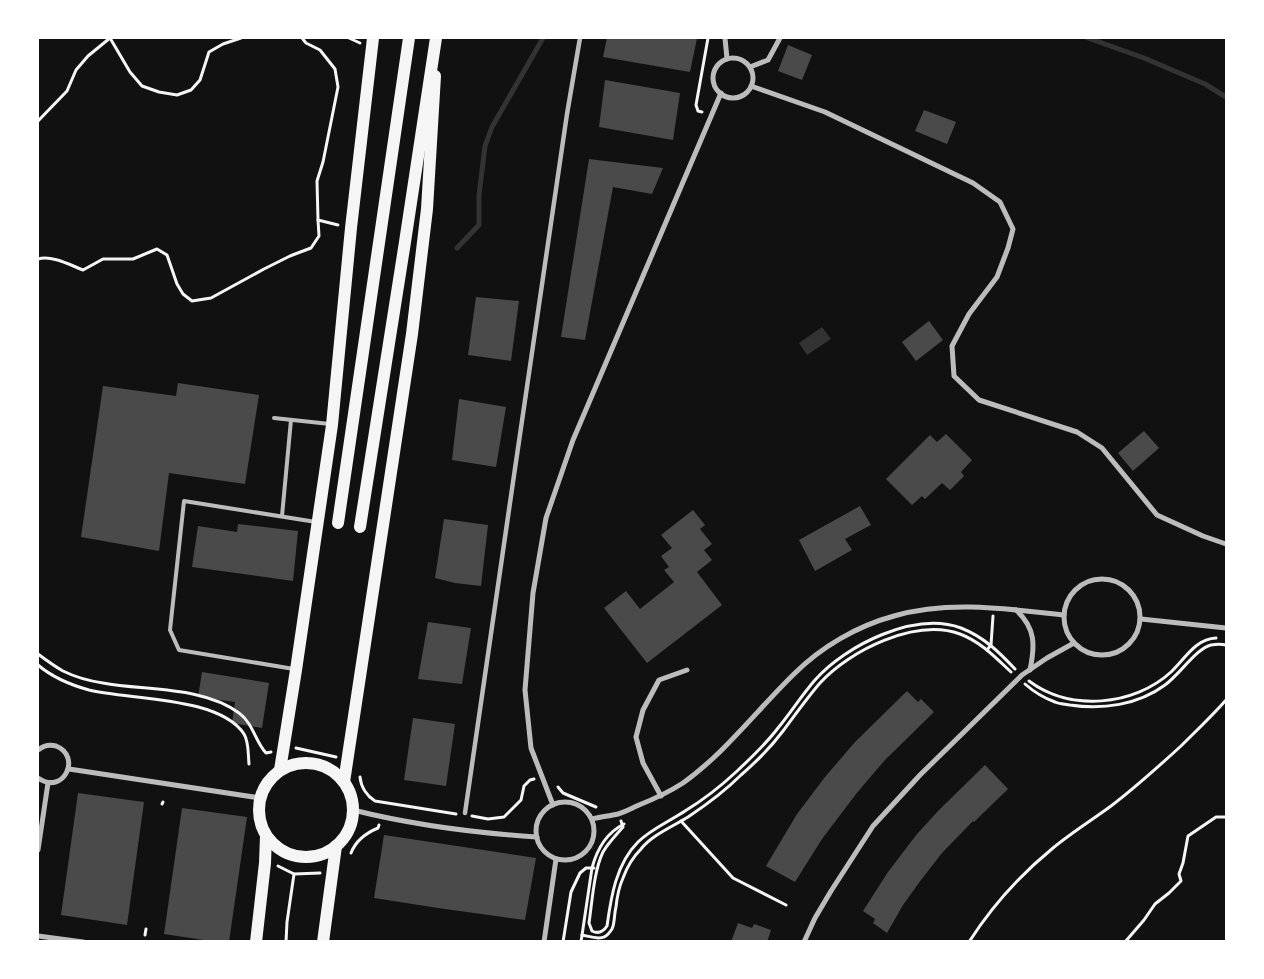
<svg xmlns="http://www.w3.org/2000/svg" width="1264" height="979" viewBox="0 0 1264 979" font-family="'Playfair Display',serif">
	<style>
		.water { fill: #333 }
		.lines { fill: none; stroke-linecap: round; stroke-linejoin: round }
		.stream { stroke: #333; stroke-width: 5 }
		.building { fill: #4a4a4a }
		.path { stroke: #f5f5f5; stroke-width: 3 }
		.service { stroke: #bcbcbc; stroke-width: 4 }
		.pedestrian { stroke: #bcbcbc; stroke-width: 4.5 }
		.minor { stroke: #bcbcbc; stroke-width: 5 }
		.primary { stroke: #f5f5f5; stroke-width: 12 }
		.trunk { stroke: #f5f5f5; stroke-width: 12 }
	</style>
	<rect width="100%" height="100%" fill="#111"/>
	<path class="water" d="M822,327L831,339L807,355L799,343Z"/>
	<g class="lines">
		<g class="stream">
			<path d="M1088,38L1144,58L1205,84L1226,97"/>
			<path d="M457,248L479,225V195L485,146L492,127L543,38"/>
		</g>
	</g>
	<g class="building">
		<path d="M607,38H697L690,72L603,57Z"/>
		<path d="M788,45L812,55L802,80L778,71Z"/>
		<path d="M605,80L680,93L673,140L599,127Z"/>
		<path d="M924,110L956,122L947,144L915,131Z"/>
		<path d="M589,159L663,168L652,194L613,187L585,340L561,337Z"/>
		<path d="M476,297L519,301L511,361L468,355Z"/>
		<path d="M929,321L943,340L916,361L902,342Z"/>
		<path d="M178,383L259,395L245,484L169,473L159,551L81,537L103,386L176,396Z"/>
		<path d="M459,399L506,407L496,467L452,460Z"/>
		<path d="M1144,431L1159,448L1133,471L1118,453Z"/>
		<path d="M946,434L972,460L961,472L964,476L950,490L942,483L925,499L922,496L912,505L886,479L930,435L937,442Z"/>
		<path d="M860,506L871,525L845,539L852,550L815,571L799,540Z"/>
		<path d="M693,510L705,525L700,529L712,544L704,550L712,560L697,572L722,605L647,663L604,608L626,591L640,609L674,582L664,570L669,567L661,556L672,548L661,535Z"/>
		<path d="M444,519L488,525L481,586L455,583L435,578Z"/>
		<path d="M238,524L298,531L293,581L192,567L198,526L237,532Z"/>
		<path d="M428,622L471,628L462,684L418,679Z"/>
		<path d="M202,672L269,683L262,728L232,723L235,702L198,697Z"/>
		<path d="M907,691L918,702L921,699L934,712L884,761L856,794L822,839L795,882L766,866L797,814L825,777L855,742Z"/>
		<path d="M413,718L455,724L446,786L404,780Z"/>
		<path d="M985,765L1008,789L974,822L973,821L942,853L921,880L903,905L887,933L873,923L875,919L863,911L888,872L917,834L939,810Z"/>
		<path d="M78,793L144,802L127,925L61,915Z"/>
		<path d="M182,808L247,817L229,942H217L164,934Z"/>
		<path d="M384,835L536,858L525,920L438,908L374,898Z"/>
		<path d="M738,923L752,928L754,924L771,930L767,942H731Z"/>
	</g>
	<g class="lines">
		<g class="path">
			<path d="M110,38L130,72L142,86L159,92L177,95L191,90L200,80L209,52L223,44L241,38"/>
			<path d="M302,38L306,43L320,50L335,69L338,87L323,162L317,181L318,220L338,225"/>
			<path d="M349,38L360,43"/>
			<path d="M702,112L698,111L696,105L708,38"/>
			<path d="M38,121L67,91L76,70L88,56L110,38"/>
			<path d="M38,259C52,255 70,265 83,270L103,259H133L157,249L167,255L177,284L183,294L192,301L211,298L264,269L290,256L311,248L319,236L318,220"/>
			<path d="M987,650L991,645L993,616"/>
			<path d="M38,654C46,660 54,666 63,671C75,677 90,681 103,683C146,691 203,686 239,713C253,723 255,741 266,753L271,752"/>
			<path d="M38,665C52,677 71,685 89,690C129,700 219,696 244,734C249,742 248,754 249,764"/>
			<path d="M1029,681C1070,712 1134,706 1171,672C1185,659 1195,639 1216,638"/>
			<path d="M1025,684C1034,692 1044,698 1055,702C1059,704 1065,704 1070,705C1102,710 1138,705 1165,685C1179,675 1197,648 1211,645C1216,644 1222,644 1226,645"/>
			<path d="M296,748L336,757"/>
			<path d="M360,777C361,787 367,796 375,801L456,814"/>
			<path d="M558,787L563,793L596,807"/>
			<path d="M162,804L163,802"/>
			<path d="M472,816L488,819L504,817L521,800L524,786L530,780L534,779"/>
			<path d="M621,821L623,827C616,835 608,843 603,852C594,870 592,903 589,923L592,931C598,934 603,932 607,926C611,897 616,864 638,842C651,829 670,821 685,811C703,800 721,786 736,772C751,758 766,744 778,728C791,712 802,695 815,680C846,645 915,611 961,628C984,637 999,652 1015,669"/>
			<path d="M681,821L733,878L786,905"/>
			<path d="M351,853C356,840 366,833 378,828L379,825"/>
			<path d="M278,866L294,874L320,873"/>
			<path d="M145,935L146,929"/>
			<path d="M582,935C588,936 598,940 604,937C607,936 610,932 612,929C615,923 614,914 616,907C617,897 619,887 623,878C627,867 633,857 641,849C652,835 672,827 688,817C706,805 725,791 741,775C756,762 771,747 783,731C795,715 807,698 820,683C850,650 916,618 960,634C981,642 995,657 1011,672"/>
			<path d="M286,942L287,922L294,874"/>
			<path d="M563,942L571,892L580,873L586,868H594"/>
			<path d="M581,942L592,868C597,849 606,833 624,824"/>
			<path d="M969,942C992,906 1020,875 1053,848C1071,833 1092,820 1111,806C1136,787 1158,767 1181,746C1196,731 1212,716 1226,700"/>
			<path d="M1125,942L1144,920L1155,904L1169,893L1181,881L1179,874L1183,863L1188,836L1216,817H1226"/>
		</g>
		<g class="service">
			<path d="M274,418L330,424"/>
			<path d="M282,516L291,420"/>
			<path d="M294,669L179,650L170,630L184,501L316,522"/>
		</g>
		<path class="pedestrian" d="M465,813L512,489L567,114L580,38"/>
		<g class="minor">
			<path d="M725,38L727,59"/>
			<circle cx="733" cy="78" r="20"/>
			<path d="M750,67L768,60L780,38"/>
			<path d="M751,86L825,112L973,183L1000,202L1013,229L1008,248L997,277L969,314L952,346L954,376L979,400L1077,432L1102,448L1157,515L1203,536L1226,544"/>
			<circle cx="1102" cy="617" r="38"/>
			<path d="M1016,610C1036,628 1035,646 1030,670"/>
			<path d="M1141,619L1226,628"/>
			<path d="M38,750C43,746 49,744 56,746C82,756 64,796 38,778"/>
			<path d="M69,769L260,798"/>
			<path d="M661,796L643,763L636,737L643,710L659,680L687,670"/>
			<circle cx="565" cy="831" r="29"/>
			<path d="M553,805L531,748L525,690L533,593L546,518L573,440L721,93"/>
			<path d="M353,810C413,825 475,833 537,837"/>
			<path d="M592,819C600,817 609,816 618,814C625,812 632,808 639,805C654,799 669,792 683,783C725,753 757,710 794,674C821,647 857,626 894,616C949,600 1008,609 1064,615"/>
			<path d="M38,850L48,783"/>
			<path d="M38,936L83,942"/>
			<path d="M544,942L556,859"/>
			<path d="M804,942L815,918L831,891L873,826L920,775L1022,675L1047,658L1074,643"/>
		</g>
		<g class="primary">
			<circle cx="306" cy="810" r="47"/>
			<path d="M280,770L296,670L332,425L351,228L373,38"/>
			<path d="M344,782L412,334L427,209L435,76"/>
			<path d="M256,942L265,863L266,836"/>
			<path d="M323,942L336,846"/>
		</g>
		<g class="trunk">
			<path d="M338,523L409,38"/>
			<path d="M360,527L405,242L436,38"/>
		</g>
	</g>
	<rect width="1264" height="979" fill="none" stroke="#ffffff" stroke-width="78"/>
</svg>
